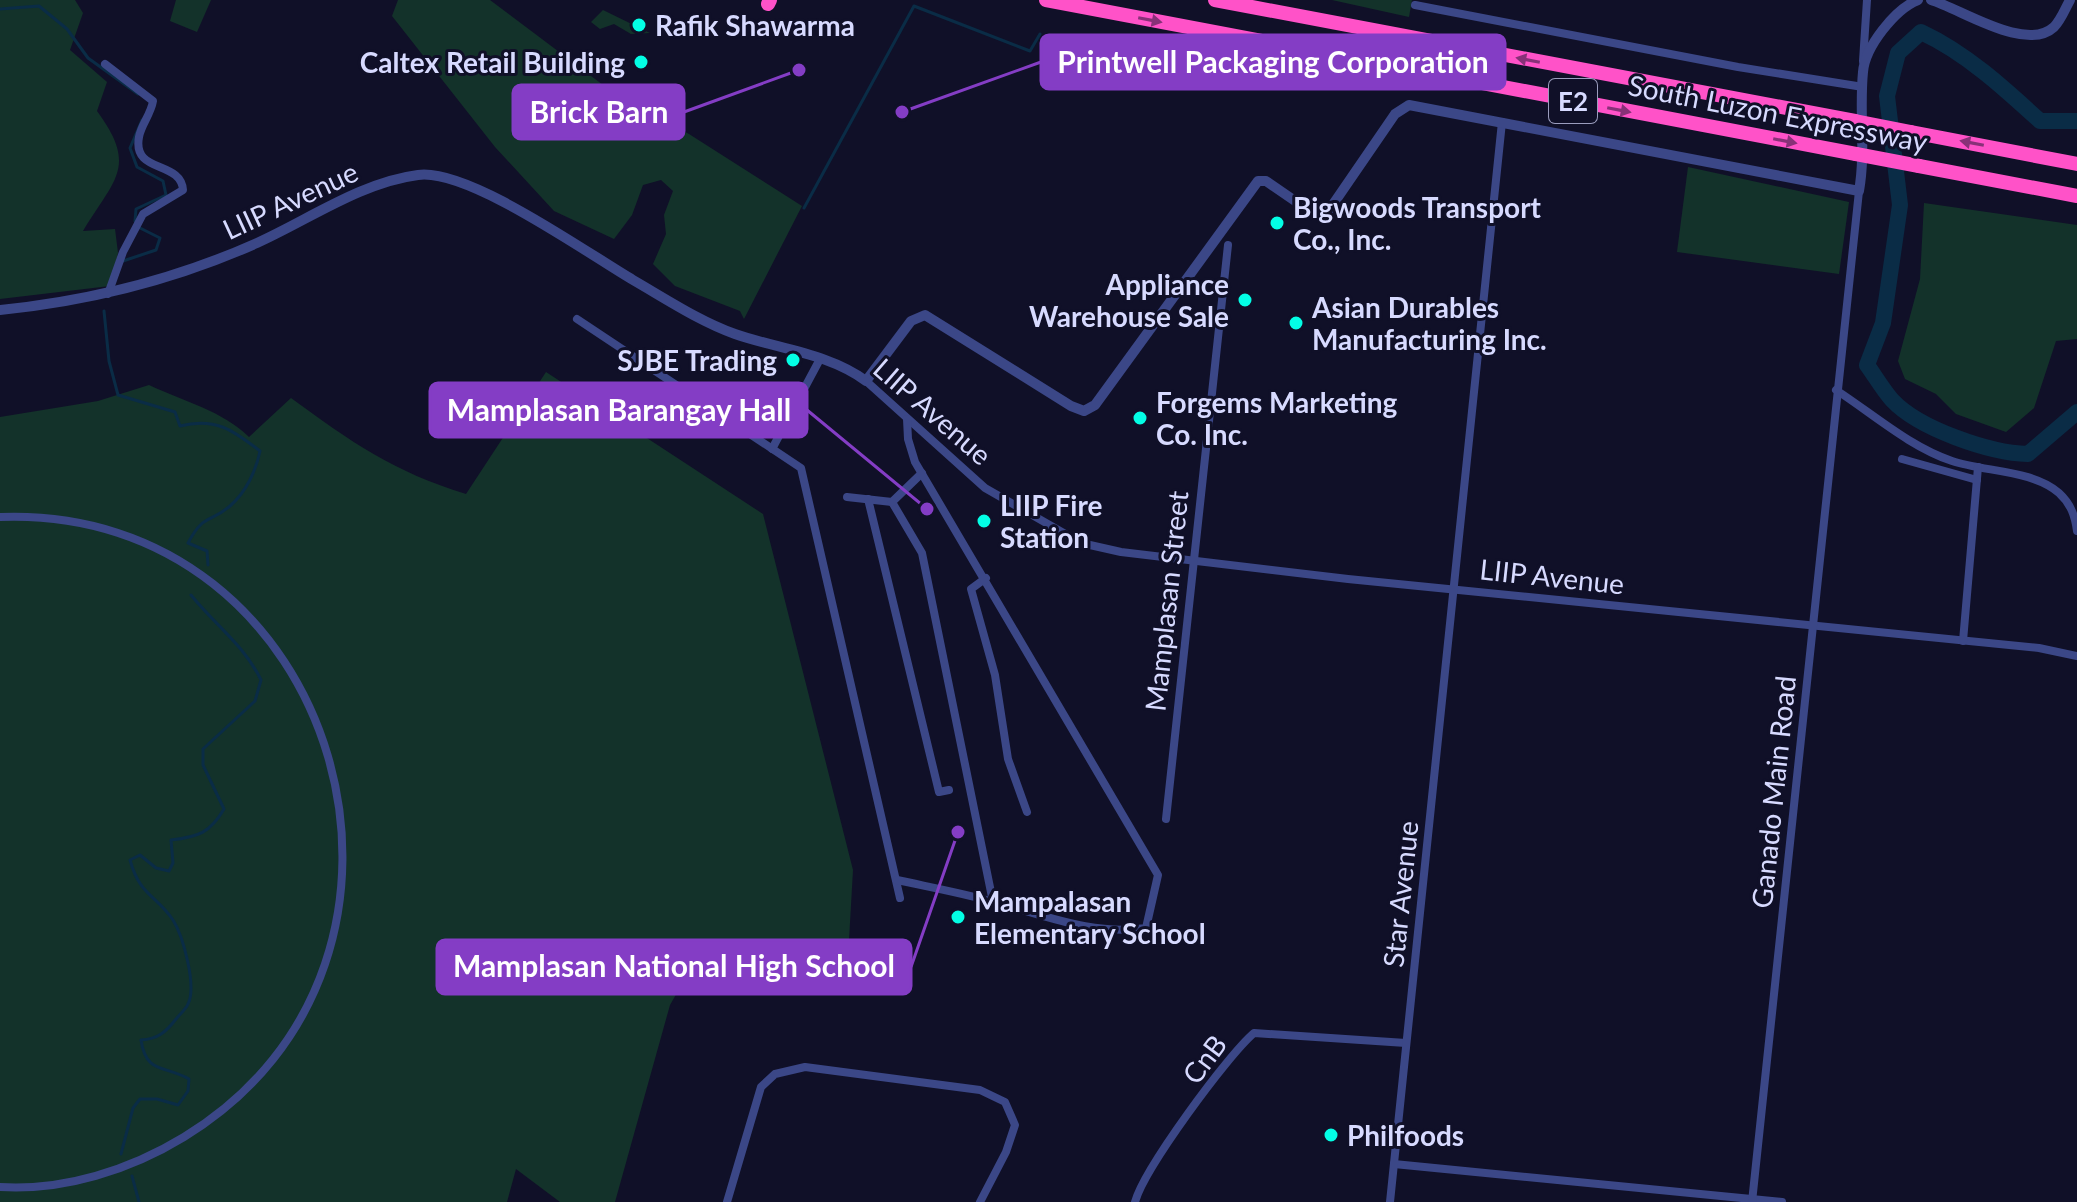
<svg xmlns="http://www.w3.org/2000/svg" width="2077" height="1202" viewBox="0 0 2077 1202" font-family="Lato,sans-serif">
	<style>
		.green { fill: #13322a }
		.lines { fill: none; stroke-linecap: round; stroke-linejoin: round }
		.stream { stroke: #0a2c46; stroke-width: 3 }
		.river { stroke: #0a2c46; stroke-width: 16 }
		.minor { stroke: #3b4787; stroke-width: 8 }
		.tertiary { stroke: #3b4787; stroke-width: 10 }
		.motorway { stroke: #ff52c8; stroke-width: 14 }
		.motorway-bridge { stroke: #ff52c8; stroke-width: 14 }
		.oneway { fill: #883178 }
		.poi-dot { fill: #03fee5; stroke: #101028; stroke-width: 3 }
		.labels { text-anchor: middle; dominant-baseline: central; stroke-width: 6; stroke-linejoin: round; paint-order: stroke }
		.shield { fill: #101028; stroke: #9b9dbe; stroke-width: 2 }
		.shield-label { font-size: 26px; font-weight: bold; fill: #d7daff }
		.poi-label { font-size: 28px; font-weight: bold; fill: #d7daff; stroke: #101028; text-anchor: start }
		.street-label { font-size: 28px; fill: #d7daff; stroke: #101028 }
		.leader { fill: none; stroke: #843dc5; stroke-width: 3 }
		.callout-dot { fill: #843dc5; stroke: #101028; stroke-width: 3 }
		.callout { fill: #843dc5; stroke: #843dc5; stroke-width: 3 }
		.callout-label { font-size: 30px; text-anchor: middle; font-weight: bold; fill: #fff }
	</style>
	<rect width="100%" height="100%" fill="#101028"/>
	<g class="green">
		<path d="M0,0H75L83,13L70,50L107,82L97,111C138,167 115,178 83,231L115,229L118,253L110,286L0,299Z"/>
		<path d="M176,0H211L197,32L170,21Z"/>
		<path d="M398,0H490L619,97L689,134L802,206L744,319L740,311L675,286L653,264L666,234L664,215L673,191L661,180L643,185L632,215L614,239L554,211L495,147L392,16Z"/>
		<path d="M1332,0H1412L1409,17Z"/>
		<path d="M603,10L650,33L631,34L614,24L600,29L591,22Z"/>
		<path d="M1688,167L1849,202L1839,274L1677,252Z"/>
		<path d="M1924,203L2077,225V339L2056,341L2034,408L2006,432L1956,414L1936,394L1905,379L1898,361L1920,279Z"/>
		<path d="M546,372L763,514L853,870L849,940L690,970L670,1005L615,1202H560L516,1169L507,1202H0V417L98,401L149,385C183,401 223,411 249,437L291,398C351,442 394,472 466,494Z"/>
	</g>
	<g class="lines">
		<g class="stream">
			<path d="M0,9L39,6L67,29L88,58L138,94"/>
			<path d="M804,208L914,6L1030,51L1040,34"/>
			<path d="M135,221L136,209L166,195L163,181L137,167L130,148L142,120"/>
			<path d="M123,261L156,250L160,238L138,227"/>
			<path d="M104,311L109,361L118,395L175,412L180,426C215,417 233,430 260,451C256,471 246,492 230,506C209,524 204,513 188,543L207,551L208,565"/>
			<path d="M121,1154L133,1108L140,1099H157L178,1105L188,1091L189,1079C164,1065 146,1074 141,1040C158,1039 166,1032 176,1019C180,1014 186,1009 188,1004C197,986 183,936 173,920C155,894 140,896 130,860L140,855L156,868L169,871L173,863L171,840C198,837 210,833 224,809L203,765V749L255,701L261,680C244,645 215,625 191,595"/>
			<path d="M132,1176L139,1202"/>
		</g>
		<path class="river" d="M2077,121H2040C2004,88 1966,53 1921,32L1898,53L1887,96L1900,205L1883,323L1867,365C1875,376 1883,390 1892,400C1919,429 1990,453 2028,454L2077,412"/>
		<g class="minor">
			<path d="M1415,5L1738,67L1863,87"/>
			<path d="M1863,61L1867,0"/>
			<path d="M105,64L153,101C151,114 141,125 139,137C132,174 181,160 183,190L143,214L123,252L108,294"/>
			<path d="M577,319L801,468L900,898"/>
			<path d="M866,381L985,488L1081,543L1121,552L1348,579L2039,648L2077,656"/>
			<path d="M1836,390C1873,414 1910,447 1952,461C1985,472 2033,470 2059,493C2071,504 2075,516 2077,531"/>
			<path d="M772,449L820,359"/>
			<path d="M1902,459L1977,480"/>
			<path d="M847,497L892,502"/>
			<path d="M868,499L939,792L949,790"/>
			<path d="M892,502L922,553L993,902"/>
			<path d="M892,502L922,473"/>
			<path d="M0,517C340,504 473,961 184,1137C130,1170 64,1191 0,1187"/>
			<path d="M986,578L971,589L995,675L1008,759L1027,812"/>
			<path d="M1963,641L1978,467"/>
			<path d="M1166,819L1228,245"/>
			<path d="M897,880C929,887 962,893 994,902C1044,915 1093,936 1146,928L1158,875L915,462L908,439L907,419"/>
			<path d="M1394,1164L1782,1202"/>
			<path d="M727,1202L761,1087L775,1074L805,1067L980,1090L1005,1102L1015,1125L1006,1152L980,1202"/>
			<path d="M1135,1202C1144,1169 1227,1056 1254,1033L1406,1043"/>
			<path d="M1390,1202L1502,122"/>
			<path d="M1752,1202L1859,191"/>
		</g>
		<g class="tertiary">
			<path d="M1931,0C1961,9 2026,53 2054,27C2061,20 2065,9 2070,0"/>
			<path d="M0,310C90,301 174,280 257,243C308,220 362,182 418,175C468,168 587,253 633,280C666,299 699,321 735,334C778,349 828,353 866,381L911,321L925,315L1071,406L1084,411L1095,405L1258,181H1266L1314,214L1325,216L1395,114L1409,105L1859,191C1866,151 1859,112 1863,72C1865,47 1895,9 1918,0"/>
		</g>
		<g class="motorway">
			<path d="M1046,0L1856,154"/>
			<path d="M1215,0L1855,121"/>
			<path d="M768,4L770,0"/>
			<path d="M1911,132L2077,164"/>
			<path d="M1919,166L2077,196"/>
		</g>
		<g class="motorway-bridge">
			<path d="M1855,121L1911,132"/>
			<path d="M1856,154L1919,166"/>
		</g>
	</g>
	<defs><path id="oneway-solid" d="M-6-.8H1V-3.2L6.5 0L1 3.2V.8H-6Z" transform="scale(2)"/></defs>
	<g class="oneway">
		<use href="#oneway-solid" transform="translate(1150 20) rotate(11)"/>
		<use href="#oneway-solid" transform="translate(1528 60) rotate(-169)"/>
		<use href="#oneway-solid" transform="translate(1619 110) rotate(11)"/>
		<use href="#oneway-solid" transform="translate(1785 141) rotate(11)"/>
		<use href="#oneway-solid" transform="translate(1972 143) rotate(-169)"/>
	</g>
	<g class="poi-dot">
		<circle cx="639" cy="25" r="8"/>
		<circle cx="641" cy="62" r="8"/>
		<circle cx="1277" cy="223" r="8"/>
		<circle cx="1245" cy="300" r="8"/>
		<circle cx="1296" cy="323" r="8"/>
		<circle cx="793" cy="360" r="8"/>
		<circle cx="1140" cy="418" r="8"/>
		<circle cx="984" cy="521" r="8"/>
		<circle cx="958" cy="917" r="8"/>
		<circle cx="1331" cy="1135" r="8"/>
	</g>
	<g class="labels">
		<rect class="shield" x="1549" y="79" width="48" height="44" rx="6"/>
		<g class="shield-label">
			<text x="1573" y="101">E2</text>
		</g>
		<g class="poi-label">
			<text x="655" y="25">Rafik Shawarma</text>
			<text x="625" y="62" text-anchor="end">Caltex Retail Building</text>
			<text x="1293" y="207">Bigwoods Transport<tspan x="1293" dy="32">Co., Inc.</tspan></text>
			<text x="1229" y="284" text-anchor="end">Appliance<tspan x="1229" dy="32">Warehouse Sale</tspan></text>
			<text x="1312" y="307">Asian Durables<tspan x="1312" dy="32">Manufacturing Inc.</tspan></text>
			<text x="777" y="360" text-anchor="end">SJBE Trading</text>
			<text x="1156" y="402">Forgems Marketing<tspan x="1156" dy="32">Co. Inc.</tspan></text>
			<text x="1000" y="505">LIIP Fire<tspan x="1000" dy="32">Station</tspan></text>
			<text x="974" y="901">Mampalasan<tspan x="974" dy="32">Elementary School</tspan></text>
			<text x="1347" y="1135">Philfoods</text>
		</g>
		<g class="street-label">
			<text transform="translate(1778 113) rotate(11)">South Luzon Expressway</text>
			<text transform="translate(290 200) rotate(-25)">LIIP Avenue</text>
			<text transform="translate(933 411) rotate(41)">LIIP Avenue</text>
			<text transform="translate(1552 576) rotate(6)">LIIP Avenue</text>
			<text transform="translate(1166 601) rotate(-84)">Mamplasan Street</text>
			<text transform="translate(1773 792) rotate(-84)">Ganado Main Road</text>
			<text transform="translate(1400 894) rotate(-84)">Star Avenue</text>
			<text transform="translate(1204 1059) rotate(-53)">CnB</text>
		</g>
	</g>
	<path class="leader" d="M902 112L1041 62M799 70L684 112M927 509L807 410M958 832L911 967"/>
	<g class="callout-dot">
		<circle cx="902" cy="112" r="8"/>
		<circle cx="799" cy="70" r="8"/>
		<circle cx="927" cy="509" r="8"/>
		<circle cx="958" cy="832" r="8"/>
	</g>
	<g class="callout">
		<rect x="1041" y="35" width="464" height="54" rx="8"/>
		<rect x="513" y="85" width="171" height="54" rx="8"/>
		<rect x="430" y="383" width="377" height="54" rx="8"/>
		<rect x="437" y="940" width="474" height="54" rx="8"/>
	</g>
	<g class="callout-label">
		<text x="1273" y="73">Printwell Packaging Corporation</text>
		<text x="599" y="123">Brick Barn</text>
		<text x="619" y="421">Mamplasan Barangay Hall</text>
		<text x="674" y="977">Mamplasan National High School</text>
	</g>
</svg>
